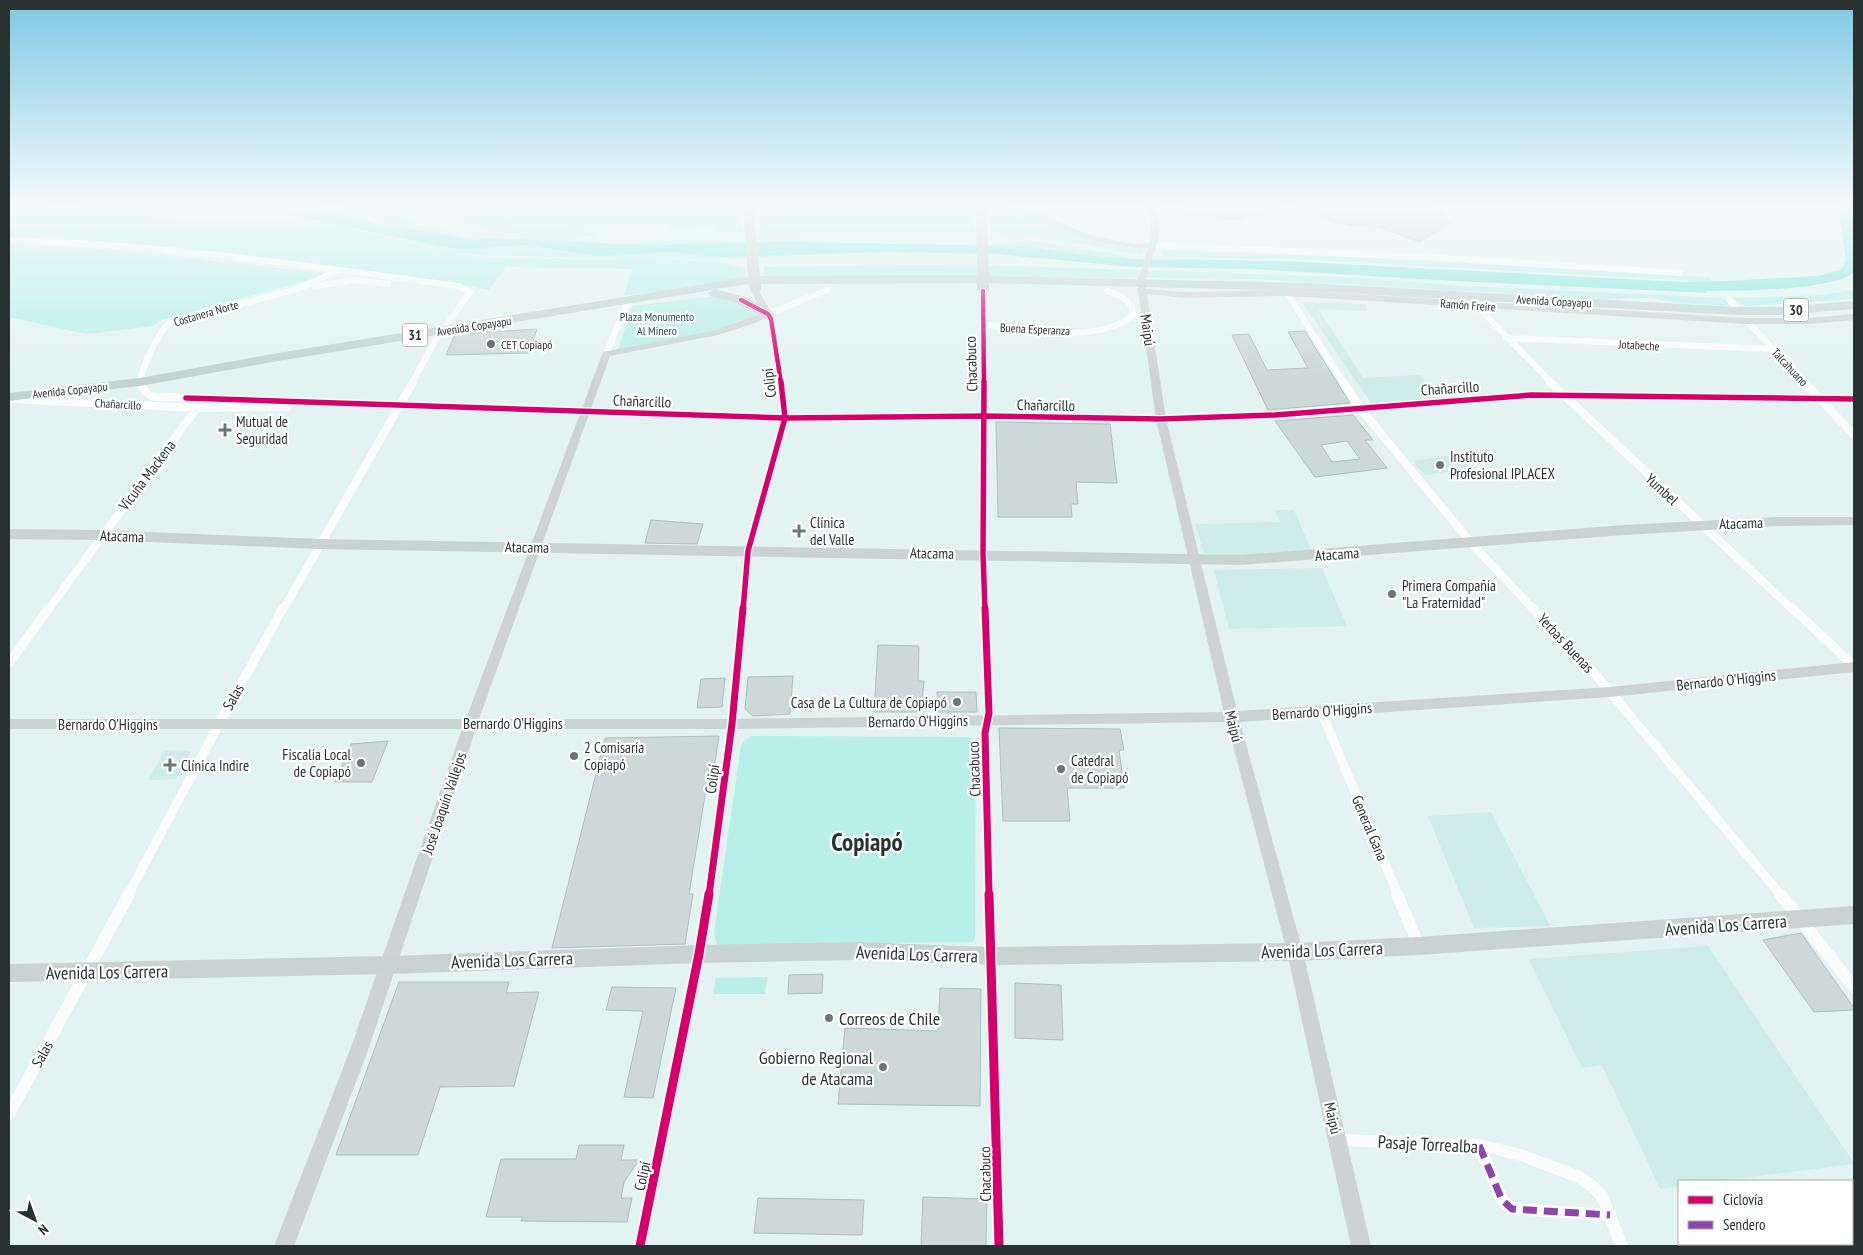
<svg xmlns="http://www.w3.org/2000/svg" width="1863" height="1255" viewBox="0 0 1863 1255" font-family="'PT Sans Narrow',sans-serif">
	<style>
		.built { fill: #ceece8 }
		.green { fill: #b8efe9 }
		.water { fill: #85e6dd }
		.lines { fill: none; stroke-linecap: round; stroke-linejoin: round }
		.river { fill: #85e6dd; fill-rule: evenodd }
		.building { fill: #ccd9d8; stroke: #b0bebc; fill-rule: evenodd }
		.street-far3 { stroke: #fbfdfd; stroke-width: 6 }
		.street-far2 { stroke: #fbfdfd; stroke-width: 8 }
		.street-far1 { stroke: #fbfdfd; stroke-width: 9 }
		.street { stroke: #fbfdfd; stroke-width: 12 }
		.secondary { fill: #ccd3d3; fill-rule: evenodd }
		.primary { fill: #c9d3d2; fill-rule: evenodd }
		.highway { fill: #c3d3d2; fill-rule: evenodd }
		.quiet { stroke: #8e44ad; stroke-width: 7; stroke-dasharray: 14 7; stroke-linecap: butt }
		.cycleway-far3-casing { stroke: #fff; stroke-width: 6 }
		.cycleway-far2-casing { stroke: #fff; stroke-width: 8 }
		.cycleway-far1-casing { stroke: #fff; stroke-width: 10 }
		.cycleway-casing { stroke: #fff; stroke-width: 12 }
		.cycleway-far3 { stroke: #d6006c; stroke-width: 4.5 }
		.cycleway-far2 { stroke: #d6006c; stroke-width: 5.5 }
		.cycleway-far1 { stroke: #d6006c; stroke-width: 7 }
		.cycleway { stroke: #d6006c; stroke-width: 9 }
		.poi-dot { fill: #687675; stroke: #fff; stroke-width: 2 }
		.labels { text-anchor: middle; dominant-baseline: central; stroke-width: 4.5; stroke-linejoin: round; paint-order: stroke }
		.far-street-label { font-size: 12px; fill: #273332; stroke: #fff }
		.far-park-label { font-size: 12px; fill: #1a524d; stroke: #fff }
		.far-poi-label { font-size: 12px; fill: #273332; stroke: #fff; text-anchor: start }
		.shield { fill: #fff; stroke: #687070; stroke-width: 1 }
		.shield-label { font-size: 14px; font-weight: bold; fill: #273332 }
		.street-label { font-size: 15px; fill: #273332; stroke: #fff }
		.poi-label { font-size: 15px; fill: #273332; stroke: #fff; text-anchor: start }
		.near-street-label { font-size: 18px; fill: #273332; stroke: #fff }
		.near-poi-label { font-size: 18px; fill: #273332; stroke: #fff; text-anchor: start }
		.town-label { font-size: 25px; font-weight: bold; fill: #273332; stroke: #fff }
	</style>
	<rect width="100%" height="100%" fill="#e2f3f1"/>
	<g class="built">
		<path d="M1302,302L1366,304V311L1318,309L1363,378L1419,375L1442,401L1372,404Z"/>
		<path d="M1455,455L1467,469L1425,475L1413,461Z"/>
		<path d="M1275,510H1294L1313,554L1217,556L1204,553L1195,524L1280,522Z"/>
		<path d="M1322,568L1347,626L1229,629L1214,570Z"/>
		<path d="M165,750L191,751L176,779L148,780Z"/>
		<path d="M1491,812L1550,926L1474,928L1428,816Z"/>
		<path d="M1708,946L1854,1163V1164L1719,1181H1679V1186L1660,1189L1602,1065L1582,1068L1529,959Z"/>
	</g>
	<g class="green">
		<path d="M9,203L107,211L185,220L321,223L344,227L435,249L486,258L638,259L479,255L458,253L331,223L307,220L268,209L213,208L106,209L33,203H305L376,222L439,229L459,236L483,239L538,238L626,244L678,240L774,244L984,245L1034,241L1127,256L1124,266L1022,252L905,251L707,259H651L720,262L744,267L747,279L623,296L633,269L506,267L489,290L450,282L134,244L9,239Z"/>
		<path d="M331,203H533L590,210L732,211L741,214L742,232L733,233L730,230L717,232L713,227L667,228L669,223L549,226L567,227L596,234L595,236L496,231L482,228V226L387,210L422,223C392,230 359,214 331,203Z"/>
		<path d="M974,211V232L761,233L759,212Z"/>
		<path d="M991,211L1031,215L1094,241L1117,246L1143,249L1142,255L1036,236L991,232L988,213Z"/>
		<path d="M9,245L104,249L323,273L317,278L162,320L152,326L87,334L9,317Z"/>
		<path d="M1164,250L1373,258L1708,277L1714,282L1319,260L1162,256Z"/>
		<path d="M920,265L1016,266L1340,277L1465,286L1722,298L1728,303L1727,306L1673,302L1651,298L1603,299L1256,279L976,276L764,278V267Z"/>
		<path d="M1854,290V299L1745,306L1733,298L1821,295Z"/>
		<path d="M714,296C730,299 747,303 758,315L711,332L618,350L632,306Z"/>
		<path d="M752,736L967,737L973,739L976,746L975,926V938L972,942L717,945L714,933L741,746L745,740Z"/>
		<path d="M767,977L765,994H713L716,978Z"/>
	</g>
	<path class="water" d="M40,203H300L381,226L433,232L473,241L511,239L634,245L786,242L1025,246L1082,255L1138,259L1282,261L1702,283L1708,293L1454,281L1254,269L1133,267L995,254L887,252L719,257L669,252L598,256L526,245L458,249L270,211L235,209L143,212Z"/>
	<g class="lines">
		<path class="river" d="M1837,203H1851L1854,225V272C1833,292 1722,291 1689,291L1672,289L1670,286L1672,283L1677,282L1727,281L1819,276L1839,270L1844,266L1846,260Z"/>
	</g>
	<g class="building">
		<path d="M1185,203H1283L1260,216H1244L1245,219L1187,217Z"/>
		<path d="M1290,203H1400L1412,208L1420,203L1439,211L1452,222L1420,242L1370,224L1366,226L1349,225L1340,222L1337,223Z"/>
		<path d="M537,329L529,353L446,355L455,334Z"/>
		<path d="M1305,331L1350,403L1268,410L1232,335L1249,334L1267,370L1308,368L1288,332Z"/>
		<path d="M1353,415L1373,440H1365L1387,468L1315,477L1275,421ZM1347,441L1360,459L1332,462L1321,445Z"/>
		<path d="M996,422L1110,424L1117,483L1076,482L1078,504H1071L1072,517H998Z"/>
		<path d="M651,520L703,524L697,544L645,543Z"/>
		<path d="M878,645L919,646L918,681H924L921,712H874Z"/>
		<path d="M793,676L790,714L753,716L745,709L748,677Z"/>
		<path d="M725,678L722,707L697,708L701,679Z"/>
		<path d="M937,692H976L977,712H938Z"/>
		<path d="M999,728L1120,729L1124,750H1119L1124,788H1067L1070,821H1003Z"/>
		<path d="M719,736L711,789H706L689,894H693L685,944L552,948L605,738Z"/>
		<path d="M388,741L372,782H335L351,744Z"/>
		<path d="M1801,933L1854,1008V1010L1814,1012L1763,940Z"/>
		<path d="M823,974L822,993L788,994L789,975Z"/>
		<path d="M399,982H509L506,993L539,992L514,1086L440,1087L418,1155H336Z"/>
		<path d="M1015,983L1061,985L1063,1040L1015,1038Z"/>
		<path d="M612,987L676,988L653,1098L624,1097L643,1011L606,1010Z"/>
		<path d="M940,988L981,989L980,1106L838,1104L845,1028L938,1031Z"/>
		<path d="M579,1145H624L621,1160H639L624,1182L621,1198H632L627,1222L521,1221L523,1217H486L501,1159H576Z"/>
		<path d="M923,1197L987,1199L986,1246H921Z"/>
		<path d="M758,1198L864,1200L862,1235L754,1233Z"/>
	</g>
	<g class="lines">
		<g class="street-far3">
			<path d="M9,240C159,244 311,266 459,286L470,292L435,341L412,383"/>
			<path d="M1153,245L1447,258L1680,273"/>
			<path d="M315,286L353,280L388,284"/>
			<path d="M983,291L984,383"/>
			<path d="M1287,293L1344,383"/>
			<path d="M1729,299L1739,311"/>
			<path d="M1476,305L1552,383"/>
			<path d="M1747,321L1805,383"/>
			<path d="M983,324C1023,331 1100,344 1133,315C1133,300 1119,295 1107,291"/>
			<path d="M1506,338L1773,349"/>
			<path d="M606,354L627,304"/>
			<path d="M140,383C142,366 157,335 169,323L298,289L338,270"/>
			<path d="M781,383L773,324L768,314L827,290"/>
		</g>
		<g class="street-far2">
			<path d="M140,382C149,409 175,390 190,401"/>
			<path d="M984,382L983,554L985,610"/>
			<path d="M1343,382L1360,408L1472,544L1534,610"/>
			<path d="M1550,382L1793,610"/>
			<path d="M1804,382L1854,435"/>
			<path d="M186,398L785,418L985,416L1161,419L1275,415L1531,395L1854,399"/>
			<path d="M9,399L197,408L287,407"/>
			<path d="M48,610L197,408"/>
			<path d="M283,610L413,382"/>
			<path d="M743,610L748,551L785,418L781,382"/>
		</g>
		<g class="street-far1">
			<path d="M985,608L989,713L985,733L989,895"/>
			<path d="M1533,608L1595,674L1781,895"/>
			<path d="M1792,608L1854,666"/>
			<path d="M9,663L49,608"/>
			<path d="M1321,711L1398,895"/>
			<path d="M128,895L219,724L283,608"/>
			<path d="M709,895L732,724L743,608"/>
		</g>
		<g class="street">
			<path d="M989,894L999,1246"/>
			<path d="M1397,894L1419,946"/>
			<path d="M1780,894L1854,987"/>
			<path d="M9,1114L129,894"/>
			<path d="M1338,1140L1479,1145L1521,1155L1579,1177L1591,1185L1602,1196L1622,1246"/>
			<path d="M1479,1145L1502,1200L1512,1209L1610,1215"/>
			<path d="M640,1246L699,954L709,894"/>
		</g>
		<path class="secondary" d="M543,203H573L607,207L999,206L1037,212L1085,233L1102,238L1133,244L1149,243L1151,223L1144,203H1152C1154,209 1158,216 1159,222C1163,245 1143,267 1146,289L1185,292L1287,290L1747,318H1809L1854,314V320L1809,324H1747L1287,296L1185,298L1147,294L1166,419L1237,711L1610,687L1854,662V672L1610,697L1240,722L1303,952L1371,1246H1351L1287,952L1227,722L732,729H476L368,1050L294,1246H274L350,1050L462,729H9V719H466L603,352L712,331L763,313L751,291L755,288L759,291L772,314L758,322L718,335L610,356L479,719H732L1224,712L1156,419L1137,282L1148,248H1133L1098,242L1079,237L1032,216L999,210L607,211L547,205Z"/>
		<g class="primary">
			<path d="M1777,517H1854V525L1777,526L1624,535L1241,565L319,549L101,540L9,539V529L101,530L319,539L1241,555L1624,525Z"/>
			<path d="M1854,906V924L1419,955L1295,961L993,965L855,960L699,963L390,974L9,982V964L390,956L699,945L855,942L993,947L1295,943L1419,937Z"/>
		</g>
		<path class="highway" d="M743,203H753L760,276L977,275L976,203H986L989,276L1306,283L1737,307H1779L1854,301V309L1779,315H1737L1306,291L989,283V291L983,295L977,291V283L761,284V290L755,294L751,293L749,284L715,289L745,297L772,311L774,314L772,317H764L737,303L710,296L708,293L712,290L278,361L140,386L9,401V393L140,378L278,353L748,277Z"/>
		<path class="quiet" d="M1479,1145L1502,1200L1512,1209L1610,1215"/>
		<defs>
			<g id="cycleway-far3">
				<path d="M983,291L984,383"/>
				<path d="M741,300L768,314L771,319L781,383"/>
			</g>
			<g id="cycleway-far2">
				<path d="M984,382L983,554L985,610"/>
				<path d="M186,398L785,418L985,416L1161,419L1275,415L1531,395L1854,399"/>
				<path d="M743,610L748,551L785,418L781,382"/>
			</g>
			<g id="cycleway-far1">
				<path d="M985,608L989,713L985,733L989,895"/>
				<path d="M709,895L732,724L743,608"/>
			</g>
			<g id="cycleway">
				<path d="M989,894L999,1246"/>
				<path d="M640,1246L699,954L709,894"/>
			</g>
		</defs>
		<use href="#cycleway-far3" class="cycleway-far3-casing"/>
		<use href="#cycleway-far2" class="cycleway-far2-casing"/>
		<use href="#cycleway-far1" class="cycleway-far1-casing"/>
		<use href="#cycleway" class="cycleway-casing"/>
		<use href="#cycleway-far3" class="cycleway-far3"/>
		<use href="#cycleway-far2" class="cycleway-far2"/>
		<use href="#cycleway-far1" class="cycleway-far1"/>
		<use href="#cycleway" class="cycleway"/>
	</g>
	<linearGradient id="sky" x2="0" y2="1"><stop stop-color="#80c8e4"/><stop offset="0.54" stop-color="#f2faf9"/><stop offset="1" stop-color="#f2faf9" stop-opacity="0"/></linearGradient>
	<rect width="1863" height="379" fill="url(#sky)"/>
	<g class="poi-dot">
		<circle cx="491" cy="344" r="5"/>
		<path d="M222.5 422.5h5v5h5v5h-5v5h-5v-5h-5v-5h5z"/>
		<circle cx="1440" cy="465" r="5"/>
		<path d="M796.5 523.5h5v5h5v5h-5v5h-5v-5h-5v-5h5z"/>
		<circle cx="1392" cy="594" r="5"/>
		<circle cx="957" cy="702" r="5"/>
		<circle cx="574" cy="756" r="5"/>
		<circle cx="361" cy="763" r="5"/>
		<path d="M167.5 757.5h5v5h5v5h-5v5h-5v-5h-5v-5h5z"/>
		<circle cx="1061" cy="769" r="5"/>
		<circle cx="829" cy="1018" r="5"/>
		<circle cx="883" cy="1067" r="5"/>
	</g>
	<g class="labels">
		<g class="far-street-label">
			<text transform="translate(1554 301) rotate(3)">Avenida Copayapu</text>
			<text transform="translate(1468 305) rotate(4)">Ramón Freire</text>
			<text transform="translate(206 313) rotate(-16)">Costanera Norte</text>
			<text transform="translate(474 326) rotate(-9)">Avenida Copayapu</text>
			<text transform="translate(1035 329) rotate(3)">Buena Esperanza</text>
			<text transform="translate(1639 345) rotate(3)">Jotabeche</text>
			<text transform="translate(1790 367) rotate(47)">Talcahuano</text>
			<text transform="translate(70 390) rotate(-6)">Avenida Copayapu</text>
			<text transform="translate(118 404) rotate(3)">Chañarcillo</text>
		</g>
		<g class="far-park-label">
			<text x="657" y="316">Plaza Monumento<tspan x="657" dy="14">Al Minero</tspan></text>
		</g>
		<g class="far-poi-label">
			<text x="501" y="344">CET Copiapó</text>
		</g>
		<g class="shield">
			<rect x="1783.5" y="298.5" width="25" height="23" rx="4"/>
			<rect x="402.5" y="323.5" width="25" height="23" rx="4"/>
		</g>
		<g class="shield-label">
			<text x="1796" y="310">30</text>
			<text x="415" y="335">31</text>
		</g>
		<g class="street-label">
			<text transform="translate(1148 330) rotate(82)">Maipú</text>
			<text transform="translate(971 364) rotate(-92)">Chacabuco</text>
			<text transform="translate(769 383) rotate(-97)">Colipí</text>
			<text transform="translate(1450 388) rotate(-4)">Chañarcillo</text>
			<text transform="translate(642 401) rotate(2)">Chañarcillo</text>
			<text transform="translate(1046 405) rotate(1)">Chañarcillo</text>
			<text transform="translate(147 475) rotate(-53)">Vicuña Mackena</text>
			<text transform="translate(1662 489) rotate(43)">Yumbel</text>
			<text transform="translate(1741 523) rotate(-2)">Atacama</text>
			<text transform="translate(122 536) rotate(2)">Atacama</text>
			<text transform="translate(527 547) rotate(1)">Atacama</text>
			<text transform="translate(932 553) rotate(1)">Atacama</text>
			<text transform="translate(1337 554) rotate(-4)">Atacama</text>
			<text transform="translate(1566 643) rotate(47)">Yerbas Buenas</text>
			<text transform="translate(1726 680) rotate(-6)">Bernardo O'Higgins</text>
			<text transform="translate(233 697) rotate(-61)">Salas</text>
			<text transform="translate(1322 711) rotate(-4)">Bernardo O'Higgins</text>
			<text transform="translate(918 721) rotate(-1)">Bernardo O'Higgins</text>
			<text x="513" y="723">Bernardo O'Higgins</text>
			<text x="108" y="724">Bernardo O'Higgins</text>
			<text transform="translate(1234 726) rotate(76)">Maipú</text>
			<text transform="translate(974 769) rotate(-92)">Chacabuco</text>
			<text transform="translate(712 779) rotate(-82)">Colipí</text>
			<text transform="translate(444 803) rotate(-71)">José Joaquín Vallejos</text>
			<text transform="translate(1370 828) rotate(67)">General Gana</text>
			<text transform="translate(42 1054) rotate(-61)">Salas</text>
			<text transform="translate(1333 1118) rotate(77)">Maipú</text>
			<text transform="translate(985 1174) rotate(-91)">Chacabuco</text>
			<text transform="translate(642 1176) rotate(-78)">Colipí</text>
		</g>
		<g class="poi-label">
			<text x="236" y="421">Mutual de<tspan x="236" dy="17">Seguridad</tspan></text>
			<text x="1450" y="456">Instituto<tspan x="1450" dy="17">Profesional IPLACEX</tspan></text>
			<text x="810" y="522">Clínica<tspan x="810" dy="17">del Valle</tspan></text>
			<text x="1402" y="585">Primera Compañía<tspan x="1402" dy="17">"La Fraternidad"</tspan></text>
			<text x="947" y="702" text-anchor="end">Casa de La Cultura de Copiapó</text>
			<text x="584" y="747">2 Comisaría<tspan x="584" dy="17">Copiapó</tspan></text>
			<text x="351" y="754" text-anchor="end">Fiscalía Local<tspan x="351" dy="17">de Copiapó</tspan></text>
			<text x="1071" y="760">Catedral<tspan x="1071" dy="17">de Copiapó</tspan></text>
			<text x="181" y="765">Clínica Indire</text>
		</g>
		<g class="near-street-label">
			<text transform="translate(1726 925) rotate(-4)">Avenida Los Carrera</text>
			<text transform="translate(1322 950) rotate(-2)">Avenida Los Carrera</text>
			<text transform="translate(917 954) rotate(2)">Avenida Los Carrera</text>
			<text transform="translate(512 960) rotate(-2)">Avenida Los Carrera</text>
			<text transform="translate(107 972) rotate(-1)">Avenida Los Carrera</text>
			<text transform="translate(1428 1144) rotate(3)">Pasaje Torrealba</text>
		</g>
		<g class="near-poi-label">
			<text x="839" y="1018">Correos de Chile</text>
			<text x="873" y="1057" text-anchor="end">Gobierno Regional<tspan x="873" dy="21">de Atacama</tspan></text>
		</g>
		<g class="town-label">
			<text x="867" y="842">Copiapó</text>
		</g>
	</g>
	<rect width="1863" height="1255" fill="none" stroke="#273332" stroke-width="20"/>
	<rect x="1678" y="1180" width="175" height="65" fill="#ffffff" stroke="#a9adad"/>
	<rect x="1688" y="1196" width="25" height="8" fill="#d6006c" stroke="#a9adad"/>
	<text x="1723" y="1205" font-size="15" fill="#273332">Ciclovía</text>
	<rect x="1688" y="1221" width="25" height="8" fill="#8e44ad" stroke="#a9adad"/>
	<text x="1723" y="1230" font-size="15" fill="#273332">Sendero</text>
	<g transform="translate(35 1220) rotate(139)" stroke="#ffffff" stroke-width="4" paint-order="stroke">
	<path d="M0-4L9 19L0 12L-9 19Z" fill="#273332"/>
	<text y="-8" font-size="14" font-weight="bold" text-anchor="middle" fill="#273332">N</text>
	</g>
</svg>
